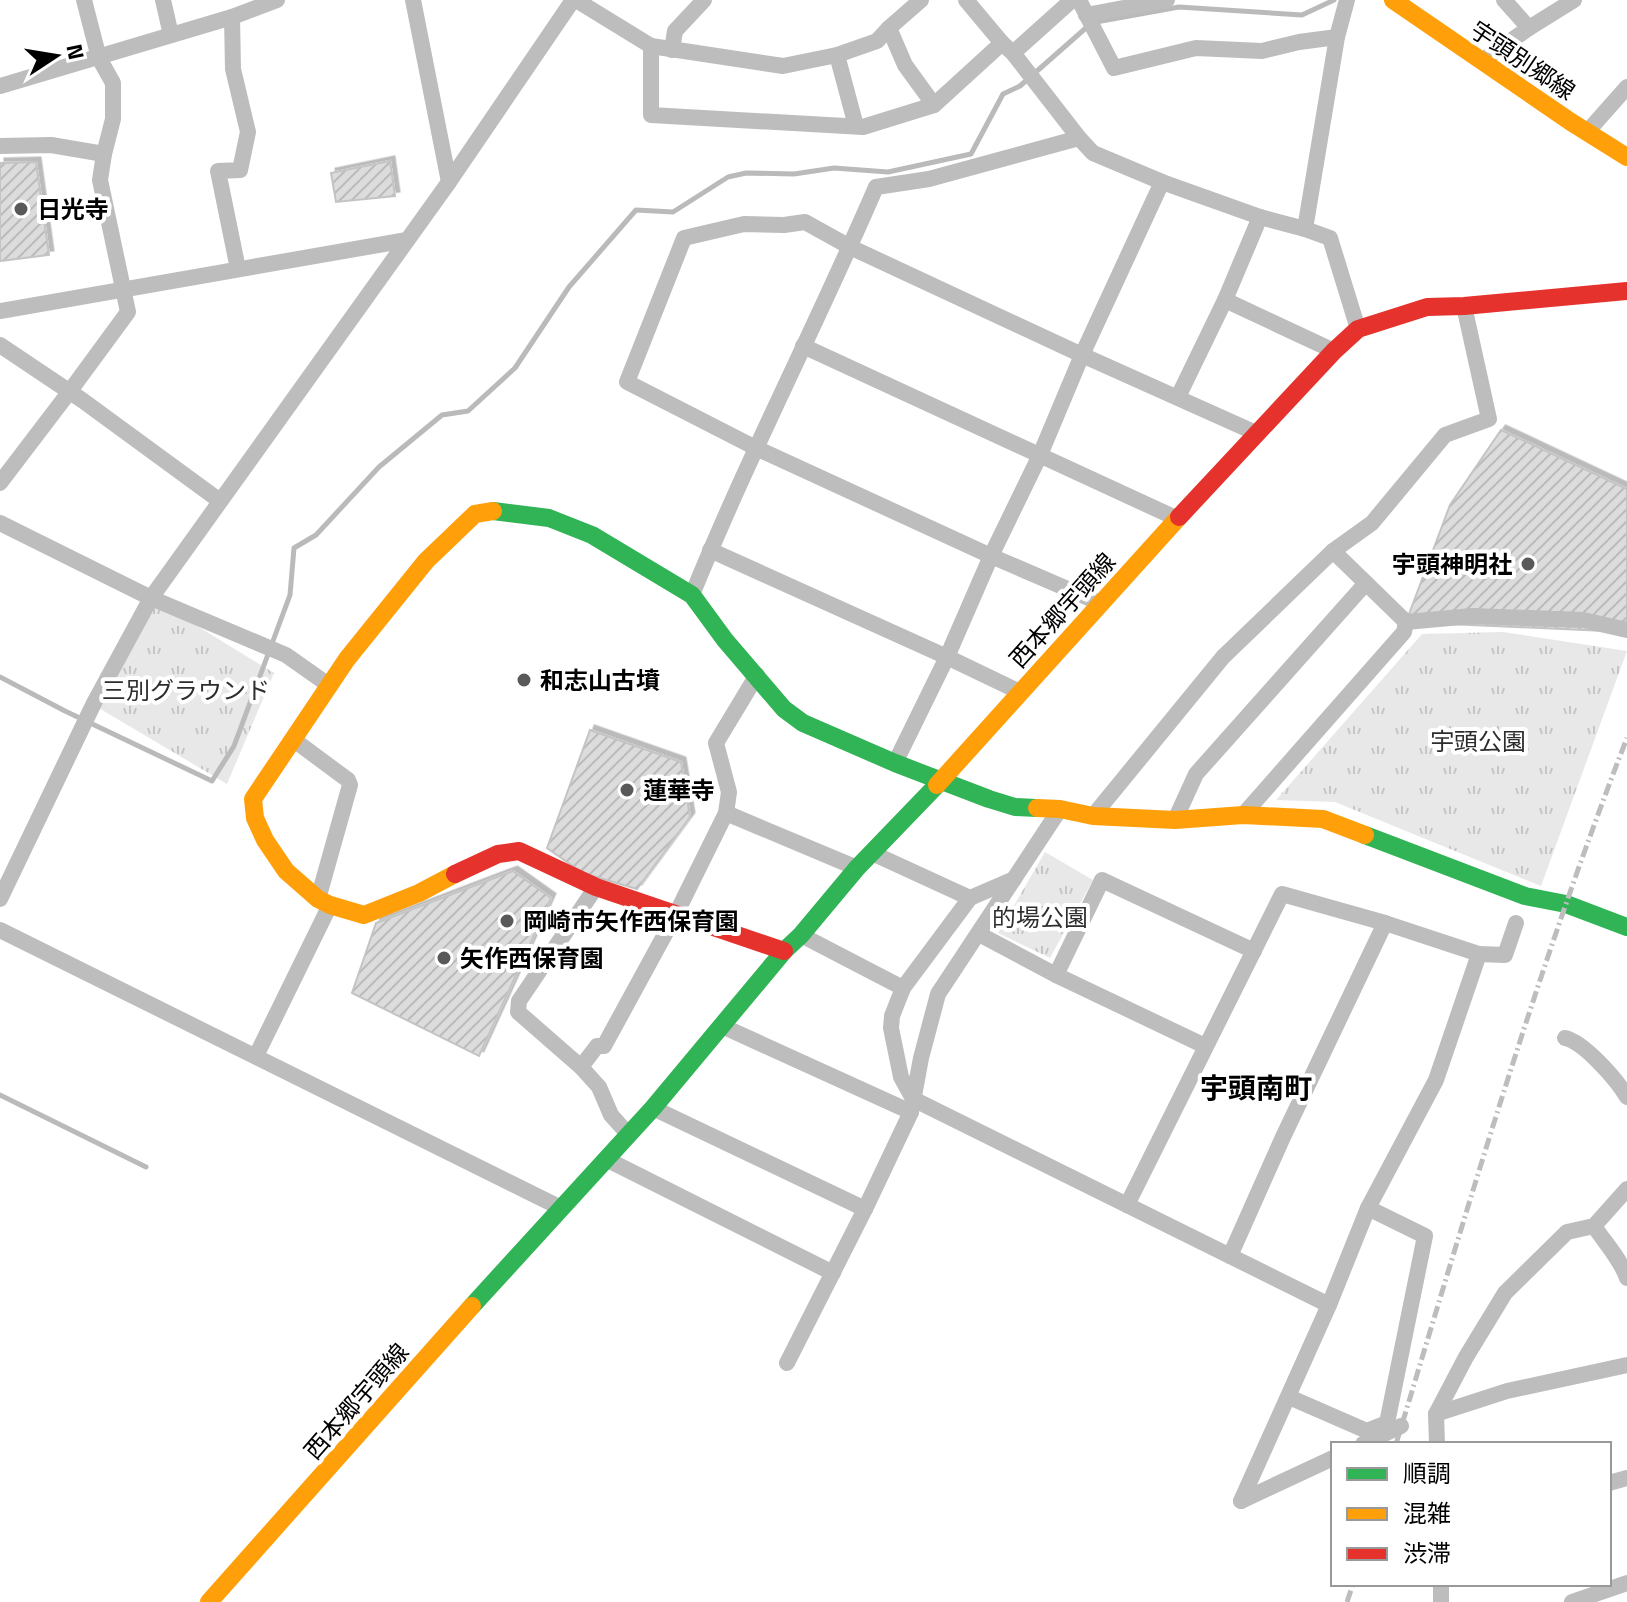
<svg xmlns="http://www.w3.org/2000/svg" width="1627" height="1602" viewBox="0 0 1627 1602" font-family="'Titillium Web','Noto Sans JP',sans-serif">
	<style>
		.park { fill: url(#park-tufts) }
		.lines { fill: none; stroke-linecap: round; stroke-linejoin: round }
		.stream { stroke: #bababa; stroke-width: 5 }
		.building { fill: url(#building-hatch); stroke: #c4c4c4; stroke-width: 2; filter: url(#shadow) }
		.street { stroke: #bdbdbd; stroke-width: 16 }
		.fast { stroke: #30b455; stroke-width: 18 }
		.slow { stroke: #ff9f0a; stroke-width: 18 }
		.jam { stroke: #e5322d; stroke-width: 18 }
		.rail { stroke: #bdbdbd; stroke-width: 5; stroke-dasharray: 12 4 2 4; stroke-linecap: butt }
		.poi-dot { fill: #595959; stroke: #fff; stroke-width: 3 }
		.labels { text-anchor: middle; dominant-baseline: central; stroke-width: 8; stroke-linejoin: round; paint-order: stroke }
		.street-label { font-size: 24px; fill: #000; stroke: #fff }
		.poi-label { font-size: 24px; font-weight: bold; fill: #000; stroke: #fff; text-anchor: start }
		.park-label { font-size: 24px; fill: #2d2d2d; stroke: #fff }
		.quarter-label { font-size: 28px; font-weight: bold; fill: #000; stroke: #fff }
	</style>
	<defs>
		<pattern id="park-tufts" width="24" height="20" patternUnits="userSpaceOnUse" patternTransform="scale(2)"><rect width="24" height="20" fill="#e8e8e8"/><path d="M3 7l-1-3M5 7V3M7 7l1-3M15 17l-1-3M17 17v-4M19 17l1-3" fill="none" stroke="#c5c5c5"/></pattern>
		<pattern id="building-hatch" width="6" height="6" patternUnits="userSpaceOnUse" patternTransform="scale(2)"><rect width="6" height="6" fill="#dcdcdc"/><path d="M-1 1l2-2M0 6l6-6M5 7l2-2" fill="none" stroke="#bbb"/></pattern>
		<filter id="shadow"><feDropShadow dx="4.5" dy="-4.5" stdDeviation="0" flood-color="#0004"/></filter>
	</defs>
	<rect width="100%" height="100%" fill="#fff"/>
	<g class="park">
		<path d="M151,598L274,673L227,784L97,707Z"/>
		<path d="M1503,632L1627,651L1541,886L1335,802L1276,800L1422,634Z"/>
		<path d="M1045,852L1093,880L1050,958L998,933Z"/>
	</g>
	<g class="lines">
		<g class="stream">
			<path d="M1096,22L1179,7L1302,15L1334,0"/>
			<path d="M0,677L65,711L212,781L234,746L290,595L294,548L316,535L379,467L442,415L468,411L515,368L569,287L636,210L673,212L728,177L746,173L794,174L834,168L888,172L971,154L1003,94L1020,86L1087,27"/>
			<path d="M0,1095L146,1167"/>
		</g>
	</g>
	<g class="building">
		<path d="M390,161L395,196L336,202L331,173Z"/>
		<path d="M36,162L49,255L0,261V163Z"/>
		<path d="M1501,430L1627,489V632L1406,622L1450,505Z"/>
		<path d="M590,730L681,762L690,817L637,889L583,873L547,848Z"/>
		<path d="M513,871L551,898L479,1056L352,993L376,923Z"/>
	</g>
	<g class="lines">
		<g class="street">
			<path d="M163,0L171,35"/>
			<path d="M413,0L449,182"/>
			<path d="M576,0L651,46L783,66L837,55L877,41L889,28L921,0"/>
			<path d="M966,0L1002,43L1013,53L1079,138L1093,153L1162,182L1260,217L1305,229L1330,238L1358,329"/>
			<path d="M1079,0L1114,68L1196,48L1262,51L1299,42L1337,37"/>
			<path d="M1504,0L1529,28"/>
			<path d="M1086,15L1167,0"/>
			<path d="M232,17L233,69L248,132L240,170L218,171L238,269"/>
			<path d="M889,28L905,65L934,105"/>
			<path d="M651,46V115L863,127L934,105L1002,43"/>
			<path d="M672,50L675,31L704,0"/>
			<path d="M1013,53L1072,0"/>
			<path d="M837,55L856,126"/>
			<path d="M1482,61L1529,28L1574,0"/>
			<path d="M0,86L232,17L277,0"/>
			<path d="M1588,131L1627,87"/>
			<path d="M0,146L51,145L104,154"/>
			<path d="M1305,229L1337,37L1347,0"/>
			<path d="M1225,300L1334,351"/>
			<path d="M0,311L407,240"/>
			<path d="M0,345L82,400L220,501"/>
			<path d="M803,346L1178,519"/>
			<path d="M1178,397L1225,300L1260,217"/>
			<path d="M0,483L70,391L128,312L100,180L104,154L113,119V83L99,58L84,0"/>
			<path d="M0,523L151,598L286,655L330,686"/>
			<path d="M710,550L947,657L1020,692"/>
			<path d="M1333,551L1406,622"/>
			<path d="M692,595C748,457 817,324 876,187L929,179L1079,138"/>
			<path d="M1100,603L991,556L756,448L627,382L684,238L744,224L784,225L805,222L850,247L1082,355L1256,433"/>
			<path d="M1406,622L1472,616L1583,620L1627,630"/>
			<path d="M294,740L348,780L350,785L318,899"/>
			<path d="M895,763L947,657L991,556L1040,455L1082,355L1162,182"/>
			<path d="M726,813L729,792L716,743L757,675"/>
			<path d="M1243,815L1404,632L1406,622"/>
			<path d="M1093,816L1223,657L1333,551L1372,523L1445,435L1489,419L1464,306"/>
			<path d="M1175,820L1196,774L1366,583"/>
			<path d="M872,853L970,898L1014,879"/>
			<path d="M596,887L519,1001L518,1012L581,1067L599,1087L611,1115L628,1134"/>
			<path d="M0,899L94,703L151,598L449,182L573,0"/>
			<path d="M0,930L561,1208"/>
			<path d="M979,934L1056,975L1205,1046"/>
			<path d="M801,935L903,988L892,1016L891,1028L901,1077L913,1099L1329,1305"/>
			<path d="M1479,954L1505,955L1516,923"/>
			<path d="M1056,975L1102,880L1254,951"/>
			<path d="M903,988L970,898"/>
			<path d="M722,1026L911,1112"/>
			<path d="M1565,1038C1584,1042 1617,1080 1627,1097"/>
			<path d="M256,1056L330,905"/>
			<path d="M581,1067L597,1046H604L676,914L726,813L857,868"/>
			<path d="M653,1108L865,1209"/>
			<path d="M606,1159L833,1273"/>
			<path d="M1127,1205L1282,894L1385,923L1479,954L1436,1080L1368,1208L1329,1305L1241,1501"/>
			<path d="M1594,1226C1605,1243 1620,1258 1627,1278"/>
			<path d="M1230,1256L1283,1137L1385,923"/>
			<path d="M787,1363L865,1209L911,1112L921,1058L938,994L1060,809"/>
			<path d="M1289,1397L1367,1431L1387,1423L1425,1236L1368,1208"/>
			<path d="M1436,1414L1507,1391L1627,1365"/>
			<path d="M1363,1444L1401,1426"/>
			<path d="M1437,1444L1436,1414L1466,1357L1505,1293L1567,1232L1594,1226L1627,1189"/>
			<path d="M1609,1483L1627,1478"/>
			<path d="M1241,1501L1333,1458"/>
			<path d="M1441,1584V1602"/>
			<path d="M1572,1602L1627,1583"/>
		</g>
		<g class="fast">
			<path d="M493,511L549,518L592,535L692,595L725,640L784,709L803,723L895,763L989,799L1015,807L1037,808"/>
			<path d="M1365,835L1525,896L1566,904L1627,927"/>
			<path d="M472,1306L653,1108L784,951L801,935L857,868L937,785"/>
		</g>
		<g class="slow">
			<path d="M1393,0L1571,122L1627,157"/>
			<path d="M937,785L1179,517"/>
			<path d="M1037,808L1060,809L1093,816L1175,820L1243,815L1323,819L1365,835"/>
			<path d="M455,874L419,893L364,915L330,905L318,899L286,871L265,840L255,818L253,799L347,659L426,561L475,514L493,511"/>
			<path d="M209,1602L472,1306"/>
		</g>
		<g class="jam">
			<path d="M1179,517L1334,351L1358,329L1427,307L1464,306L1627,291"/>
			<path d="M455,874L498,854L519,851L596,887L784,951"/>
		</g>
		<g class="rail">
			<path d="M1396,1444C1468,1207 1537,969 1627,738"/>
			<path d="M1347,1602L1353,1584"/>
		</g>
	</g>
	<g class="poi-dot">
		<circle cx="21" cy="209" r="8"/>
		<circle cx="1528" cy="564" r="8"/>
		<circle cx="524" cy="680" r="8"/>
		<circle cx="627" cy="790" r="8"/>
		<circle cx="507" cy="921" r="8"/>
		<circle cx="444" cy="958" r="8"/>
	</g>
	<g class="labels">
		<g class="street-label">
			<text transform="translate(1523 60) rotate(34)">宇頭別郷線</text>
			<text transform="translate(1062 610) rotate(-48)">西本郷宇頭線</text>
			<text transform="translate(356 1401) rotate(-49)">西本郷宇頭線</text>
		</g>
		<g class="poi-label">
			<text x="37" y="209">日光寺</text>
			<text x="1512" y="564" text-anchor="end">宇頭神明社</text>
			<text x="540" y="680">和志山古墳</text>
			<text x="643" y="790">蓮華寺</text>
			<text x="523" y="921">岡崎市矢作西保育園</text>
			<text x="460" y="958">矢作西保育園</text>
		</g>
		<g class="park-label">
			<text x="186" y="690">三別グラウンド</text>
			<text x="1478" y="741">宇頭公園</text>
			<text x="1040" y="917">的場公園</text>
		</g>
		<g class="quarter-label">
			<text x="1256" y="1087">宇頭南町</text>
		</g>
	</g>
	<rect x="1331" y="1442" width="280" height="144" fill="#ffffff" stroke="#999999" stroke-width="2"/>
	<rect x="1347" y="1468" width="40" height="12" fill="#30b455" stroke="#999999" stroke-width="2"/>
	<text x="1403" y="1482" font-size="24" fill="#000000">順調</text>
	<rect x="1347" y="1508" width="40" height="12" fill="#ff9f0a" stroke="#999999" stroke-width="2"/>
	<text x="1403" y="1522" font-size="24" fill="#000000">混雑</text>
	<rect x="1347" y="1548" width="40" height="12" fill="#e5322d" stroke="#999999" stroke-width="2"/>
	<text x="1403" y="1562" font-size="24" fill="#000000">渋滞</text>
	<g transform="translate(56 56) rotate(78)" stroke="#ffffff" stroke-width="6" paint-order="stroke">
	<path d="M0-6L14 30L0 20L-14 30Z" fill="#000000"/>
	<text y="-12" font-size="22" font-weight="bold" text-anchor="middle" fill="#000000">N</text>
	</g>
</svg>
